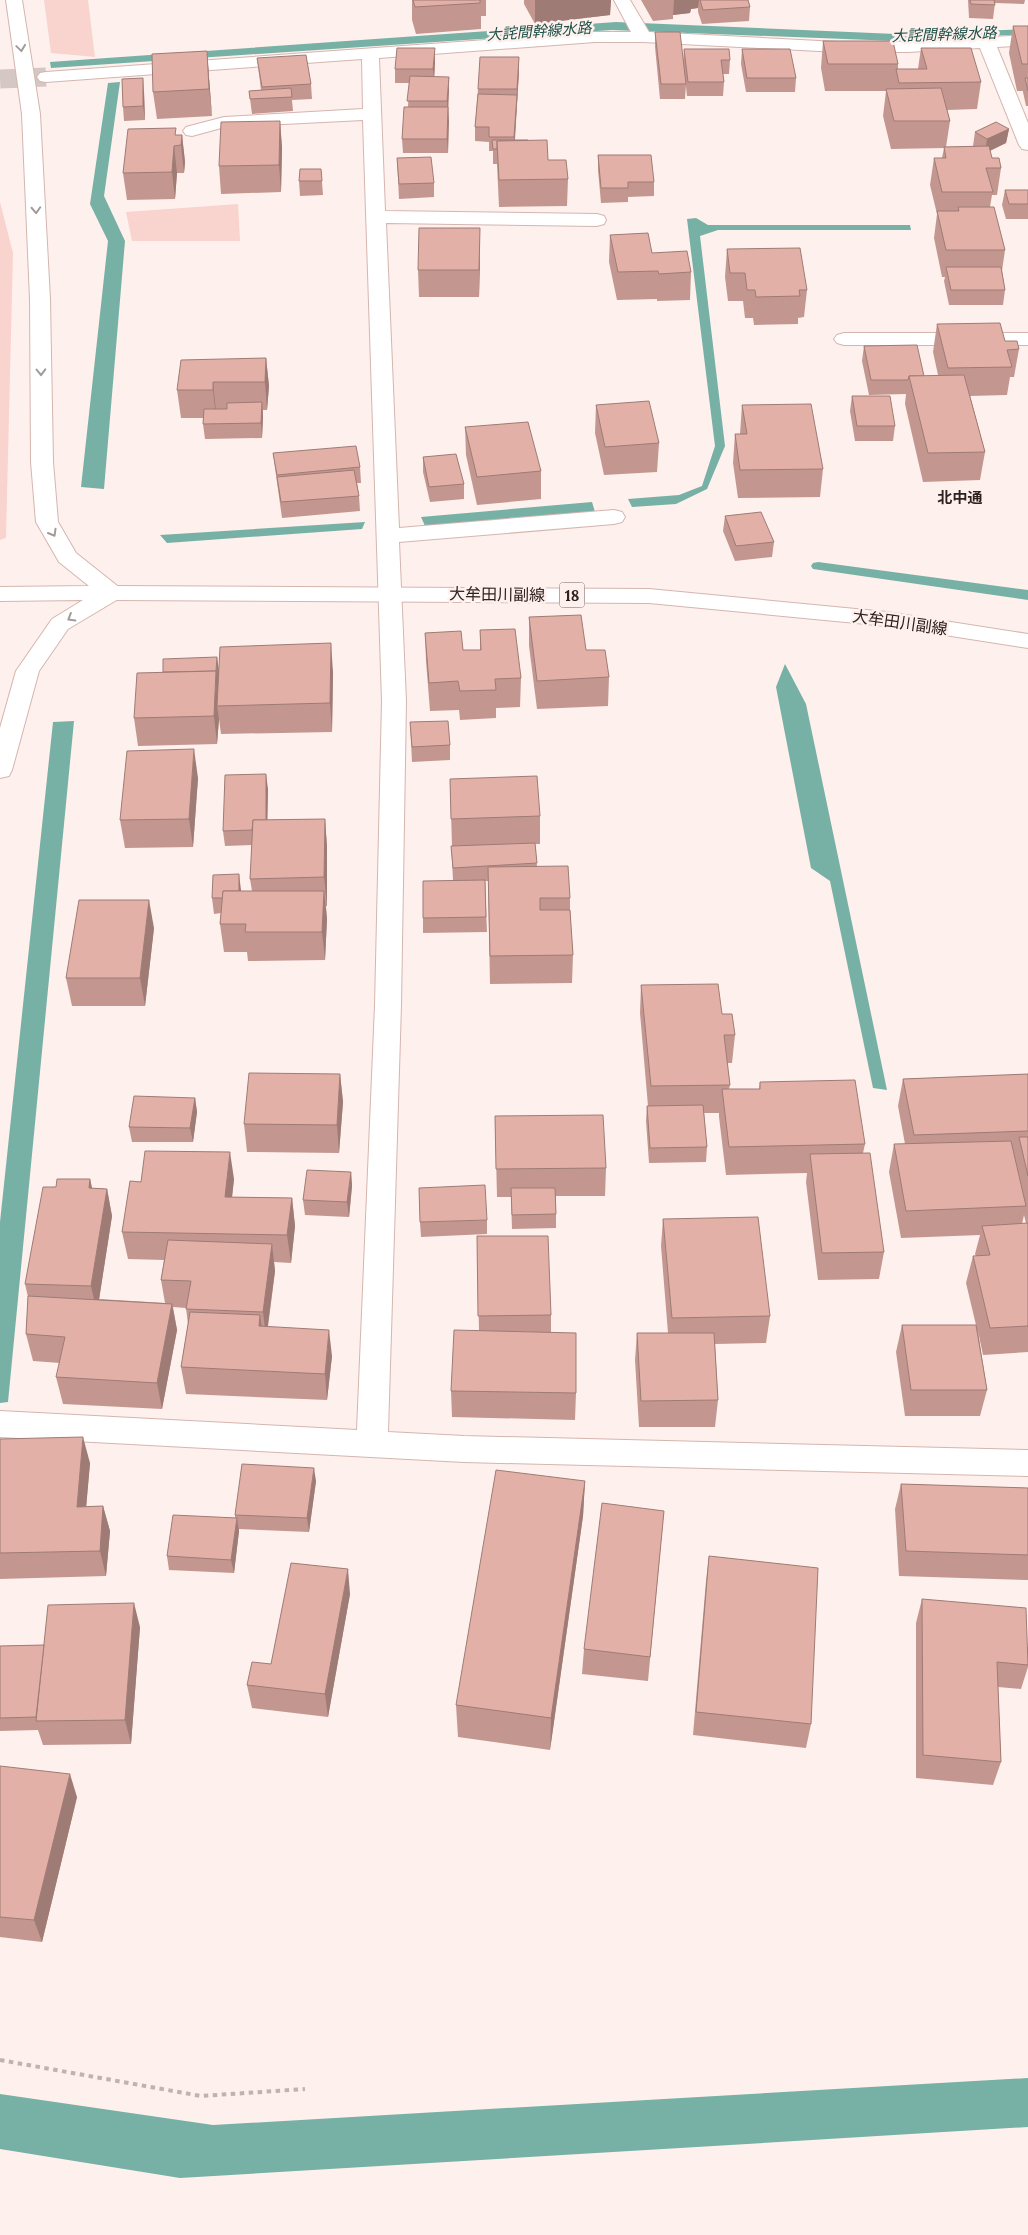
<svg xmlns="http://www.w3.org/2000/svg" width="1028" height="2235" viewBox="0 0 1028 2235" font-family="Lora,'Noto Sans JP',serif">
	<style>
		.green { fill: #f9d3cd }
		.water { fill: #77b0a5 }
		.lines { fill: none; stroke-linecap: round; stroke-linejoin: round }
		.stream { fill: #77b0a5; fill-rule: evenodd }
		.minor-tunnel { stroke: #d4c7c4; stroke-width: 19; stroke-dasharray: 19 9; stroke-linecap: butt }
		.minor-casing { stroke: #d5b5af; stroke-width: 2 }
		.major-casing { stroke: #d5b5af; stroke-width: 2 }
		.highway-casing { stroke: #d5b5af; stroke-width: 2 }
		.path { stroke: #bfb2af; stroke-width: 4; stroke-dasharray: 4.5 4.5; stroke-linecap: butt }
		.minor { fill: #fff; fill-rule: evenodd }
		.major { fill: #fff; fill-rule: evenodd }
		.highway { fill: #fff; fill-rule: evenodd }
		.wall { fill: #c39790; fill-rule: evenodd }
		.shaded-wall { fill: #9f7b75 }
		.building { fill: #e3b0a7; stroke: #9f7b75 }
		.oneway { stroke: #a19c9b }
		.labels { text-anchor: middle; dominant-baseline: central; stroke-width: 5; stroke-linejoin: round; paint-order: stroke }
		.far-water-label { font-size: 15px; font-style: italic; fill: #20524a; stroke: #fef0ed }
		.far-neighbourhood-label { font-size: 15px; font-weight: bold; fill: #2e2220; stroke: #fef0ed }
		.shield { fill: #fef0ed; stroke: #6c605e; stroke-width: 1 }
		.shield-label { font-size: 15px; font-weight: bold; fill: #2e2220 }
		.street-label { font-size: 16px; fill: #2e2220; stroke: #fef0ed }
	</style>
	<rect width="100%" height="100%" fill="#fef0ed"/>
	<g class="green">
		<path d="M44,0H88L95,57L51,53Z"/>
		<path d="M0,202L13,253L6,538L0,540Z"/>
		<path d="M238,204L240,241H132L126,212Z"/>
	</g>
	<g class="water">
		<path d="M616,22L896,34L1028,29L1025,34L896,41L612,30L51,68L50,62Z"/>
		<path d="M120,82L104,196L125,241L104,489L81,487L108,241L90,204L108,83Z"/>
		<path d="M696,218L708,225H910L911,230H718L700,236L725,446L707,489L676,504L632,507L628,499L679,495L702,486L715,446L687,219Z"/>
		<path d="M592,502L595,512L425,526L421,517Z"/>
		<path d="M365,522L362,529L167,543L160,535Z"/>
		<path d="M785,664L806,704L887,1090L873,1088L830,881L811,868L776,687Z"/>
		<path d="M74,721L8,1402L0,1403V1222L53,722Z"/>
		<path d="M1028,2078V2127L180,2178L0,2149V2094L213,2125Z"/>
	</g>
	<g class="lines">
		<path class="stream" d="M818,562L1028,590V600L813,569L811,566L813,563Z"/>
		<path class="minor-tunnel" d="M0,79L46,77"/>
		<defs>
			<g id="minor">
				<path d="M614,0H630L649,32L838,42H908L1028,35V45L997,47L1028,123V150L1022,149L1019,145L980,48L908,52H838L643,42H595L379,58L385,211L597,214L604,216L606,220L604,224L597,226L386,223L399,528L614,510L622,512L625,517L622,522L614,524L399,542L406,701L401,1005L388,1432L464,1436L1028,1450V1476L464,1462L0,1437V1411L357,1430L375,1005L382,701L363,120L225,127L192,136L186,135L183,131L186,127L224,117L363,109L362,59L46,82L40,81L37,77L40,73L46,72L595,32H631Z"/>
				<path d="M844,333H1028V345H844L837,343L834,339L837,335Z"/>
			</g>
			<path id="major" d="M112,586L649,589L887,612L1028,634V648L887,626L649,603L112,600L104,598L101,593L104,588Z"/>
			<path id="highway" d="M6,0H22L40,114L50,299L53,462L58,522L76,553L120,588L123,593L120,598L68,629L39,671L12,770L9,776L0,778V728L16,671L52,619L83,600L0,601V587L89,586L59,562L36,522L31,462L30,299L22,114Z"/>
		</defs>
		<use href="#minor" class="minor-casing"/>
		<use href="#major" class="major-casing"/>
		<use href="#highway" class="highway-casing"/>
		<path class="path" d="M0,2060L201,2096L305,2089"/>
		<use href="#minor" class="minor"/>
		<use href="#major" class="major"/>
		<use href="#highway" class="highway"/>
	</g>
	<g class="wall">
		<path d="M412,0H486V16H481V29L416,34L412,20Z"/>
		<path d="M524,0H611L610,15L535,24L524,4Z"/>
		<path d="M641,0H748L750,7L749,21L702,24L698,12V8L691,9L690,13L673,15V19L653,21Z"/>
		<path d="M968,0H1025L1024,4L995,3L993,19L969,18Z"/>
		<path d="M1013,26H1028V106H1026L1023,92V91H1017L1009,53Z"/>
		<path d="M655,32L683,63L684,49L730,60L729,74H723L724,82L723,96H687L684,67L686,84L685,99H660L655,47Z"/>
		<path d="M823,41L898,64V69H918L921,48L981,82L977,109L947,110L950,121L946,147L973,146L975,132L1009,129L1006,143L990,151L992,158L1001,168L997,195H992L990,207L1005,250L1002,271L1005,290L1003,305H949L944,281L945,277H942L934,238L937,214L930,185L934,158H942L944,148L891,149L883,116L886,91H825L821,68Z"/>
		<path d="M742,49L796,78L795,92H746L741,64Z"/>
		<path d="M207,51L212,116L157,119L153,92Z"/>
		<path d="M257,58L311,84L312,99L292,100L293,111L252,114L249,91L261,90Z"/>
		<path d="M435,62L434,77H449L448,153H403L402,139L408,107L409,83H395V69Z"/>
		<path d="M519,71L515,140L528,141L568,179L567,206L499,207L497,164H493V151H489V142L475,141V127L478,89Z"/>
		<path d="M144,92L145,120L124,121L123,107Z"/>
		<path d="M280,121L282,148L281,192L221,194L219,166Z"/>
		<path d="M177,135H182L185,162L184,173H177L175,199L127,200L123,173Z"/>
		<path d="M598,155L654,182V196L628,197V202L601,203L598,170Z"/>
		<path d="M397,158L434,183V197L399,199Z"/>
		<path d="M321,169L323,195L300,196L299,181Z"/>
		<path d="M1005,190H1028V219H1006L1002,205Z"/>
		<path d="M610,235L652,253L691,272L690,300L657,301V299L617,300L609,262Z"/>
		<path d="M727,249L807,290L804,317L798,318V324L754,325L753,318H745L743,301H728L725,277Z"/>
		<path d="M480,256L479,297H419L418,270Z"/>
		<path d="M937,324L1005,341L1019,349L1014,377H1010L1007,395L970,396L985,452L980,480L923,482L905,404L906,394L869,395L862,361L864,346L924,376L938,375L933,352Z"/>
		<path d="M266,358L269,386L267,410H263V417L262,438L205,439L203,424V418H181L177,390Z"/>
		<path d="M852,396L895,426L893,441H855L850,411Z"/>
		<path d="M596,405L659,443L657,472L604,475L595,433Z"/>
		<path d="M742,405L823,469L820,497L738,498L733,463L735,434H740Z"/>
		<path d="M465,427L541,471V499L477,505L466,455Z"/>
		<path d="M273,453L360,467L361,483H357L359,496L360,511L282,518L275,468Z"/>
		<path d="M423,457L464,484V499L430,502L423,472Z"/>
		<path d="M725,516L774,542L772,557L735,561L723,531Z"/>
		<path d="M529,617L586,650L609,677L608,706L537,709L529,646Z"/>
		<path d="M480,630L521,678L520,707L496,708V718L460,720L459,710L430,711L426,661L425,633L463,650H480Z"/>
		<path d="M217,657L219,672H333L332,732L221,734L219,719L217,744L138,746L134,718L163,672Z"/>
		<path d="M410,722L450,745V760L412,762Z"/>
		<path d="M198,778L193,847L125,848L120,820Z"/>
		<path d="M450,779L540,816V844H535L537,866L570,898V910L573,955L572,983L490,984L488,881H485L487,932L423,933V918L453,880L452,861L451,846H452Z"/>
		<path d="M268,789L267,820L325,819L327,847V906H326L327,919L325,960L248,961L247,952H224L220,924L221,913L214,914L212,898L241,891H252L250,879L252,845L225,846L223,831Z"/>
		<path d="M154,928L145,1006H72L66,978Z"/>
		<path d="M641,985L722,1014L735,1035L732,1063H727L730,1085L729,1089H759L760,1082L865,1144L863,1153L884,1252L879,1279L818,1280L806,1182L807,1173L726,1175L719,1117V1113H704L707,1147L706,1162L649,1163L646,1121L647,1106H648L640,1013Z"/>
		<path d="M340,1074L343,1102L339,1153L247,1152L244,1124Z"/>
		<path d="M1028,1074V1352L983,1355L978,1331L987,1390L980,1416H905L896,1352L902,1325H976L966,1283L973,1256H976L975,1254L980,1235L901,1238L889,1172L894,1144H905L898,1106L903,1079ZM1024,1215L1026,1223L1022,1224Z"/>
		<path d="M195,1098L197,1112L193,1142H132L129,1127Z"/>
		<path d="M495,1116L606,1168L605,1196H556V1228L512,1229L511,1197H497Z"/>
		<path d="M351,1172L352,1186L349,1217L305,1215L303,1200Z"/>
		<path d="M90,1179L92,1188L107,1189L112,1216L99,1299L165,1303L161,1280L164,1260L128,1259L122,1232L141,1182L234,1179L232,1197L292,1198L295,1226L291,1263L274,1262L275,1271L268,1327L332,1356L327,1400L186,1394L181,1367L188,1324L186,1308L173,1307L177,1330L162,1409L63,1404L56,1377L60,1363L33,1361L26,1334L28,1297L25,1284L56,1187Z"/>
		<path d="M663,1219L770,1316L766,1343L715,1344L718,1400L715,1427H639L635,1360L637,1333H668L661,1246Z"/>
		<path d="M487,1220V1234L421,1237L420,1222Z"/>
		<path d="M477,1236L551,1315V1332L576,1393L575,1420L452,1417L451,1391L479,1331Z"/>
		<path d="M0,1439L90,1463L86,1507L103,1506L110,1531L106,1576L0,1579Z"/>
		<path d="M316,1481L309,1532L239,1529V1531L234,1573L169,1570L167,1556L235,1518V1515Z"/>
		<path d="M585,1481L583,1516L550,1750L458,1737L456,1705Z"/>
		<path d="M901,1484L1028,1488V1580L899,1576L895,1509Z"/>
		<path d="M664,1511L648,1681L582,1674L584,1649Z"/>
		<path d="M709,1556L811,1724L806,1748L693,1735L706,1581Z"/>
		<path d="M350,1594L328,1717L252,1708L247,1685Z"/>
		<path d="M922,1599L1028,1647V1667L1021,1689L998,1687L1001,1762L993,1785L916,1778V1623Z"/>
		<path d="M140,1627L131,1744L43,1745L38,1730L0,1731V1646L44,1645Z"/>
		<path d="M0,1766L77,1797L42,1942L0,1937Z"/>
	</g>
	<g class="shaded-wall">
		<path d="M535,0H611L610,15L535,24Z"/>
		<path d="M674,0H699L698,8L691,9L690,13L673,15Z"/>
		<path d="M435,48V62L434,83L433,69Z"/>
		<path d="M207,51L209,78L212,116L209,89Z"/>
		<path d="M519,57V71L514,151V137Z"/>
		<path d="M449,77V91L447,116V101Z"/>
		<path d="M143,78L144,92L145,120L143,106Z"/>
		<path d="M448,107L449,122L448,153L447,139Z"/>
		<path d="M280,121L282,148L281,192L279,165Z"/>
		<path d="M1009,129L1006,143L985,153L987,139Z"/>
		<path d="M182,135L185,162L184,173L181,145Z"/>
		<path d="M174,146L177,173L175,199L172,172Z"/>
		<path d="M480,228V256L479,297V270Z"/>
		<path d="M266,358L269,386L267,410L265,382Z"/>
		<path d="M213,382L216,411V418L213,390Z"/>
		<path d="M262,402L263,417L262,438L261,423Z"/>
		<path d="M331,643L333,672L332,732L330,703Z"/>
		<path d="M217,657L219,672L217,706L219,719L217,744L214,716Z"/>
		<path d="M194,749L198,778L193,847L189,819Z"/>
		<path d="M266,774L268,789L267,844L266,829Z"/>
		<path d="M325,819L327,847V906L324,877Z"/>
		<path d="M239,874L241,890V912L239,897Z"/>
		<path d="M324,891L327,919L325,960L322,932Z"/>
		<path d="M149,900L154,928L145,1006L140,978Z"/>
		<path d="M340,1074L343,1102L339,1153L337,1125Z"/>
		<path d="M195,1098L197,1112L193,1142L190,1128Z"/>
		<path d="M230,1152L234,1179L229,1224L225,1197Z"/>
		<path d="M351,1172L352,1186L349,1217L347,1202Z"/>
		<path d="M90,1179L96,1207L89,1188Z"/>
		<path d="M107,1189L112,1216L97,1313L91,1286Z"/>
		<path d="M292,1198L295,1226L291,1263L287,1235Z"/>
		<path d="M272,1244L275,1271L266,1338L263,1312Z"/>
		<path d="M172,1304L177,1330L162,1409L157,1383Z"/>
		<path d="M260,1315L264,1342L259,1326Z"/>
		<path d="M329,1330L332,1356L327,1400L325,1374Z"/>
		<path d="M83,1437L90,1463L84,1532L77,1507Z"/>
		<path d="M314,1468L316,1481L309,1532L307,1518Z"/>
		<path d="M585,1481L583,1516L550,1750L551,1718Z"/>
		<path d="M103,1506L110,1531L106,1576L100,1551Z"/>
		<path d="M237,1518L239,1531L234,1573L231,1560Z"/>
		<path d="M348,1569L350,1594L328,1717L325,1694Z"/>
		<path d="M134,1603L140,1627L131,1744L125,1720Z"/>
		<path d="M70,1774L77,1797L42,1942L34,1920Z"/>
	</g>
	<g class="building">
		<path d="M413,0H480V3L415,7Z"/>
		<path d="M700,0H748L750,7L703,10Z"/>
		<path d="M970,0H994L995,5L971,4Z"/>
		<path d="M1013,26H1028V64H1022Z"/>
		<path d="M655,32H680L686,84H661Z"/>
		<path d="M823,41H893L898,64H828Z"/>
		<path d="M397,48H435L433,69H395Z"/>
		<path d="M921,48H971L981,82L899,83L896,69H927Z"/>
		<path d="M684,49H729L730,60H721L724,82H688Z"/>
		<path d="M742,49H790L796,78H747Z"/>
		<path d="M207,51L209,89L153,92L152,54Z"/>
		<path d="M306,55L311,84L262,87L257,58Z"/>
		<path d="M480,57H519L517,89H478Z"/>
		<path d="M410,76L449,77L447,101H407Z"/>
		<path d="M143,78V106L123,107L122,79Z"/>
		<path d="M1025,78H1028V91Z"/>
		<path d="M291,88L292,97L250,99L249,91Z"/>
		<path d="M941,88L950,121H894L886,89Z"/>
		<path d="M478,94L517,95L514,137H489V127H475Z"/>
		<path d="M404,107H448L447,139H402Z"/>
		<path d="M280,121L279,165L219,166L221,122Z"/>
		<path d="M996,122L1009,129L987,139L975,132Z"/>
		<path d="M176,128L175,135H182L181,145L174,146L172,172L123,173L128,129Z"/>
		<path d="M492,140H528V141H497V149H493Z"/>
		<path d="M547,140L548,160H566L568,179L499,180L497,141Z"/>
		<path d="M989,146L992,158H999L1001,168H986L993,192H942L934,158H946L944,147Z"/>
		<path d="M598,155H651L654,182H628V188H601Z"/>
		<path d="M431,157L434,183L399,184L397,158Z"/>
		<path d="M300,169H321L322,181H299Z"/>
		<path d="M1005,190H1028V204H1009Z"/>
		<path d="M958,207H994L1005,250H946L937,211H959Z"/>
		<path d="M419,228H480L479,270H418Z"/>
		<path d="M648,233L652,253L687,251L691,272L659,274L658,271L618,272L610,235Z"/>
		<path d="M800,248L807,290H799L800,296L756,297L755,290H747L745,273H730L727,249Z"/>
		<path d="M946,267H1001L1005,290H951Z"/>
		<path d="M1000,323L1005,341H1017L1019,349L1007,350L1012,367L948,368L937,324Z"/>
		<path d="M917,345L924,376H909L908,380H871L864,346Z"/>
		<path d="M266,358L265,382H213V390H177L181,360Z"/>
		<path d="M964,375L985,452L928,453L909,376Z"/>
		<path d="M852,396H890L895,426H857Z"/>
		<path d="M649,401L659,443L605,447L596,405Z"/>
		<path d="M262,402L261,423L203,424L204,409H227V403Z"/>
		<path d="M811,404L823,469L740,470L735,434H747L742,405Z"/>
		<path d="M528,422L541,471L477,477L465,427Z"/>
		<path d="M356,446L360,467L277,475L273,453Z"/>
		<path d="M456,454L464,484L429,487L423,457Z"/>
		<path d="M354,470L359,496L281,502L277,477Z"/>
		<path d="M761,512L774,542L736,546L725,516Z"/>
		<path d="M581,615L586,650H605L609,677L537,681L529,617Z"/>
		<path d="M515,629L521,678L495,679L496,690L460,691L458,681L429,683L425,633L461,631L463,650H481L480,630Z"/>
		<path d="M331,643L330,703L217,706L220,647Z"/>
		<path d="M217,657L216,671L163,672V659Z"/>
		<path d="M216,671L214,716L134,718L137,673Z"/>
		<path d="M448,721L450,745L412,747L410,722Z"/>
		<path d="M194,749L189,819L120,820L127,751Z"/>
		<path d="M266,774V820H253L252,830L223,831L225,775Z"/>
		<path d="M537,776L540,816L451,819L450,779Z"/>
		<path d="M325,819L324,877L250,879L253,820Z"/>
		<path d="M535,843L537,863L453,868L451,846Z"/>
		<path d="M568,866L570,898H540V910H570L573,955L490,956L488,867Z"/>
		<path d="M239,874V891H223V898H212L213,875Z"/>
		<path d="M485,880L486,917L423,918V881Z"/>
		<path d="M223,891H324L322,932H245L246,924H220Z"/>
		<path d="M79,900H149L140,978H66Z"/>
		<path d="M718,984L722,1014H732L735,1035H724L730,1085L651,1086L641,985Z"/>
		<path d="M249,1073L340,1074L337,1125L244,1124Z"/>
		<path d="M1028,1074V1131L914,1135L903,1079Z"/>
		<path d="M855,1080L865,1144L729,1147L722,1089H760V1082Z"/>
		<path d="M134,1096L195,1098L190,1128L129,1127Z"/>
		<path d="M703,1105L707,1147L650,1148L647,1106Z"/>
		<path d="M603,1115L606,1168L496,1169L495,1116Z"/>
		<path d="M1019,1137H1028V1176Z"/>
		<path d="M1011,1141L1026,1206L906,1211L894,1144Z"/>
		<path d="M145,1151L230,1152L225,1197L292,1198L287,1235L122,1232L130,1181L141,1182Z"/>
		<path d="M870,1153L884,1252L822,1253L810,1154Z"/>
		<path d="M307,1170L351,1172L347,1202L303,1200Z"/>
		<path d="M57,1179H90L89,1188L107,1189L91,1286L25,1284L43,1187H56Z"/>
		<path d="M485,1185L487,1220L420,1222L419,1188Z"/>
		<path d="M511,1188H555L556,1214L512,1215Z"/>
		<path d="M758,1217L770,1316L672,1318L663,1219Z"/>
		<path d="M1028,1223V1326L990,1328L973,1256L990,1255L982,1226Z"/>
		<path d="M477,1236H548L551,1315L478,1316Z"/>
		<path d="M168,1240L272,1244L263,1312L186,1309L191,1281L161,1280Z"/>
		<path d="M28,1296L172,1304L157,1383L56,1377L65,1337L26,1334Z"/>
		<path d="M190,1312L260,1315L259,1326L329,1330L325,1374L181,1367Z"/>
		<path d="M902,1325H976L987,1390H911Z"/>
		<path d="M454,1330L576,1333V1393L451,1391Z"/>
		<path d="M637,1333H714L718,1400L641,1401Z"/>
		<path d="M83,1437L77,1507L103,1506L100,1551L0,1553V1439Z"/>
		<path d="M242,1464L314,1468L307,1518L235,1515Z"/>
		<path d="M496,1470L585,1481L551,1718L456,1705Z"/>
		<path d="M901,1484L1028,1488V1555L906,1551Z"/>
		<path d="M602,1503L664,1511L650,1657L584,1649Z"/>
		<path d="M173,1515L237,1518L231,1560L167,1556Z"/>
		<path d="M709,1556L818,1568L811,1724L696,1712Z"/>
		<path d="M291,1563L348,1569L325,1694L247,1685L252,1662L271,1664Z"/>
		<path d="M922,1599L1026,1608L1028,1665L997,1662L1001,1762L923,1755Z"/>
		<path d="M134,1603L125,1720L36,1721L48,1605Z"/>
		<path d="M44,1645L36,1717L0,1718V1646Z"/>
		<path d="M0,1766L70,1774L34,1920L0,1917Z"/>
	</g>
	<defs><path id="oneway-chevron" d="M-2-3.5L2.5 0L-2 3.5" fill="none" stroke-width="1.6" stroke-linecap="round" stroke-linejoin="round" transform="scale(1.25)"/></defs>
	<g class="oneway">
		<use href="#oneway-chevron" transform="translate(21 48) rotate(82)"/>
		<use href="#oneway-chevron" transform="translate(36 210) rotate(87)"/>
		<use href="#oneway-chevron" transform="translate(41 372) rotate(89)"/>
		<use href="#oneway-chevron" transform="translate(53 533) rotate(60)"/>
		<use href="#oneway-chevron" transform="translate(71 618) rotate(149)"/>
	</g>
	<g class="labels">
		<g class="far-water-label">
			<text transform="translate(539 31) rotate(-4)">大詫間幹線水路</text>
			<text transform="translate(944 34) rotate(-2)">大詫間幹線水路</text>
		</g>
		<g class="far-neighbourhood-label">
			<text x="960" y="497">北中通</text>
		</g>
		<rect class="shield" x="559.5" y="582.5" width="25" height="25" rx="4"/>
		<g class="shield-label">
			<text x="572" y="595">18</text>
		</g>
		<g class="street-label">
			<text transform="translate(497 594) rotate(1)">大牟田川副線</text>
			<text transform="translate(900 622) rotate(8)">大牟田川副線</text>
		</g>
	</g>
</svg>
